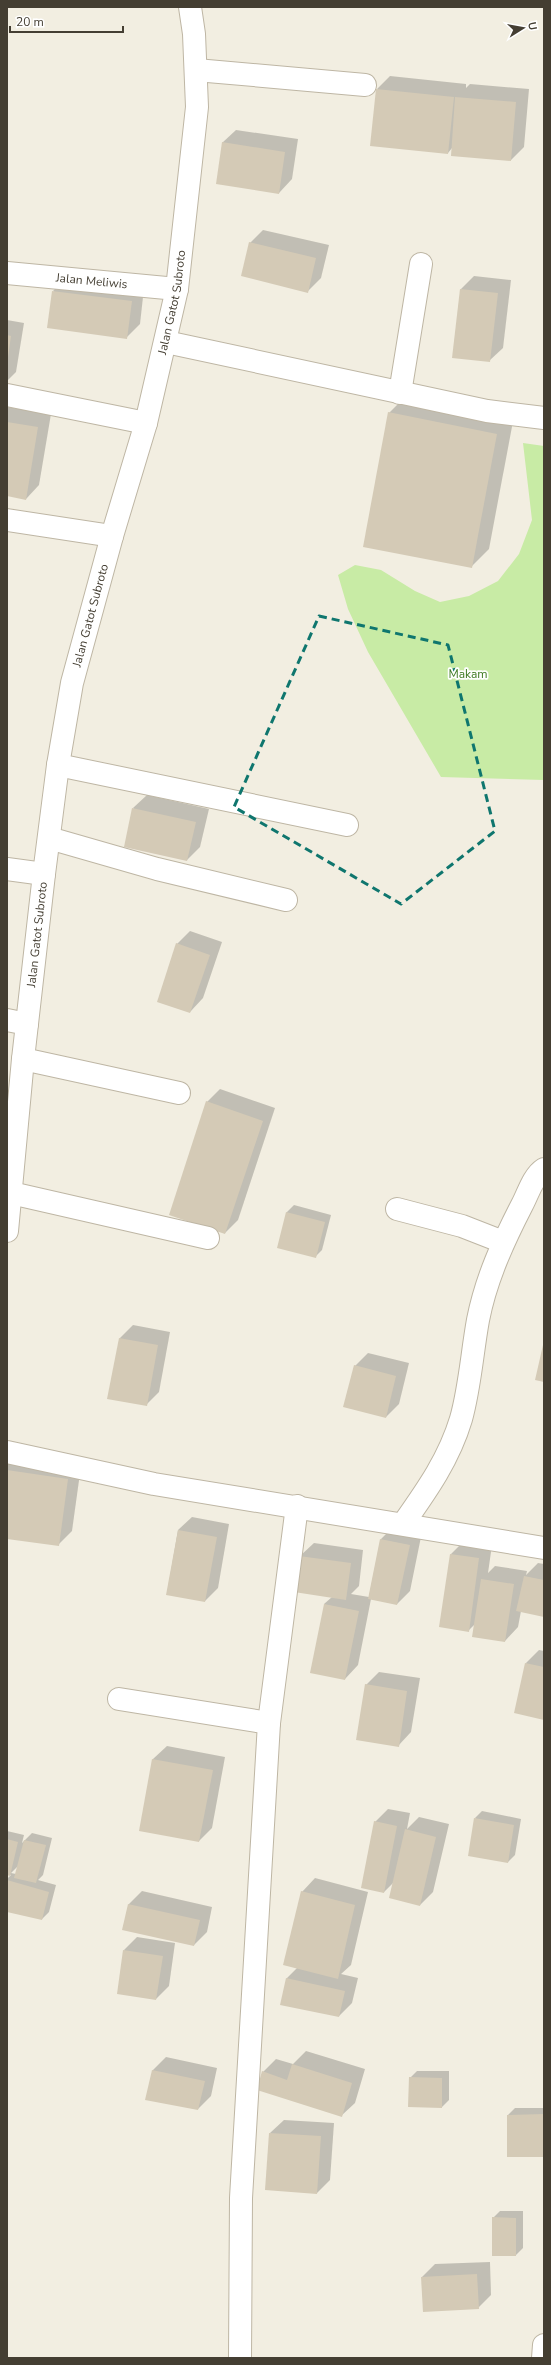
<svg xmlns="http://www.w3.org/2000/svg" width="551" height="2365" viewBox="0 0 551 2365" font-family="'Nunito Sans',sans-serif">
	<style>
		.green { fill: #c8eba5 }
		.shadow { fill: #0003; fill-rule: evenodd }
		.building { fill: #d4cab6 }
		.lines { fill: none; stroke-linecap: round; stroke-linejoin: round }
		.lane-casing { stroke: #beb6a4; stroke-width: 24 }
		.street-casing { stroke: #beb6a4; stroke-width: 24 }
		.lane { stroke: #fff; stroke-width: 22 }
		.street { stroke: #fff; stroke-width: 22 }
		.marked { fill: none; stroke: #0f766e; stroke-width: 3; stroke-dasharray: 8 5; stroke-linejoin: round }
		.labels { text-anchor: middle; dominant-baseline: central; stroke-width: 3.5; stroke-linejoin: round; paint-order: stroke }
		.street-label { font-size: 12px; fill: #443e32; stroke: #fff }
		.park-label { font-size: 12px; fill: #3e7a21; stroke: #fff }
	</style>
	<rect width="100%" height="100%" fill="#f2eee1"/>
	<path class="green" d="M523,443L544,446V780L441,777L368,652L348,609L338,575L355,565L381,570L415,591L440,602L469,596L498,581L519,554L532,520Z"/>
	<g class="shadow">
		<path d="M390,76L466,84V88L470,84L529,89L524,147L511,160L452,148L448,153L377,89Z"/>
		<path d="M236,130L298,139L292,179L279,193L222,143Z"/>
		<path d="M263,230L329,245L321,278L307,292L250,243Z"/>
		<path d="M474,276L511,280L503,348L489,361L453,357L461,289Z"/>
		<path d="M66,278L144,288L140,324L126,338L53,291Z"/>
		<path d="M7,320L24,323L16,372L7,381Z"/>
		<path d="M407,395L514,416L489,549L471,567L389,413Z"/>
		<path d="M7,407L51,414L39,485L26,499L7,495Z"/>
		<path d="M147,795L209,809L200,847L187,860L133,808Z"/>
		<path d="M190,931L222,942L203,998L190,1012L177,944Z"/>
		<path d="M220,1089L275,1108L238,1220L225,1233L207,1102Z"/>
		<path d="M294,1205L331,1215L322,1250L315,1257L278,1247L287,1212Z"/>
		<path d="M133,1325L170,1332L159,1392L146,1405L109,1398L120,1338Z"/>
		<path d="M368,1353L409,1363L399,1404L386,1417L355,1366Z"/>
		<path d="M16,1457L81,1466L72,1531L58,1545L7,1538V1465Z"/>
		<path d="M192,1517L229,1524L218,1588L205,1601L167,1594L178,1530Z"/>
		<path d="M394,1526L422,1532L410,1591L397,1604L371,1599L358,1665L345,1679L324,1604L332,1597L300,1556L314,1543L363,1550L359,1586L351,1594L369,1597L381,1539Z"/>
		<path d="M464,1541L492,1545L488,1573L495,1566L527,1571L526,1575L538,1563L544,1564V1616L521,1611L518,1627L505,1641L475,1624L468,1631L451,1554Z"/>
		<path d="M539,1650L544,1651V1719L526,1663Z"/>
		<path d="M379,1672L420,1678L411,1732L398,1746L366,1685Z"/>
		<path d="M167,1746L225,1757L212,1828L199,1841L140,1830L153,1759Z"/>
		<path d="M388,1809L410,1813L407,1829L419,1817L449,1824L433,1892L420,1905L394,1882L384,1892L375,1822Z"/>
		<path d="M482,1811L521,1819L515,1855L508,1862L475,1818Z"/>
		<path d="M7,1831L24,1835L22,1843L32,1833L52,1838L43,1875L38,1880L56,1885L49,1912L42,1919L7,1911V1879L11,1875L7,1874ZM18,1866L16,1874L11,1873Z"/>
		<path d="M315,1878L368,1892L351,1965L341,1974L358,1978L352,2003L339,2016L281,2004L287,1978L297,1968L302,1892Z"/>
		<path d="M142,1891L212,1907L207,1932L194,1945L123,1929L129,1904Z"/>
		<path d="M137,1937L175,1943L169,1986L156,1999L124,1950Z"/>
		<path d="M306,2051L365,2069L355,2103L341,2116L263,2072L276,2059L293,2064Z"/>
		<path d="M166,2057L217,2068L211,2096L198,2109L146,2099L153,2070Z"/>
		<path d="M417,2071H449V2100L442,2107L410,2078Z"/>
		<path d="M515,2108H544V2156L508,2115Z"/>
		<path d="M284,2120L334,2123L330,2180L317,2193L270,2133Z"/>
		<path d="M500,2211H523V2248L516,2255L493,2218Z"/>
		<path d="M490,2262L491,2295L478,2308L422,2277L435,2264Z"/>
	</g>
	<g class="building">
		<path d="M376,89L454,97L448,154L370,146Z"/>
		<path d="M455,97L516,102L511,161L451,156Z"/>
		<path d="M222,142L285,152L279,194L216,184Z"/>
		<path d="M249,242L316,258L308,293L241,276Z"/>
		<path d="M460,289L498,293L490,362L452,358Z"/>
		<path d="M52,291L132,301L127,339L47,328Z"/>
		<path d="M7,335L11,336L8,357H7Z"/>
		<path d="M388,412L497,434L472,568L363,547Z"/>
		<path d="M7,422L38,427L26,500L7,496Z"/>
		<path d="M132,808L196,822L187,861L124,847Z"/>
		<path d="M176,943L210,955L190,1013L157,1002Z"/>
		<path d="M206,1101L263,1121L225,1234L169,1215Z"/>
		<path d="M286,1212L325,1222L316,1258L277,1248Z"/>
		<path d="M119,1338L158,1345L147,1406L107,1399Z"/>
		<path d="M543,1345H544V1382L535,1380Z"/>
		<path d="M354,1365L396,1376L386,1418L343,1407Z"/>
		<path d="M7,1470L68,1479L59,1546L7,1539Z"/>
		<path d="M178,1530L217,1537L205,1602L166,1595Z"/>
		<path d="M380,1539L410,1545L397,1605L368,1599Z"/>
		<path d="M450,1554L479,1558L469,1632L439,1627Z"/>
		<path d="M299,1556L351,1563L346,1600L294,1592Z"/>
		<path d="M524,1576L544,1580V1617L516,1611Z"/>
		<path d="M481,1579L514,1584L505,1642L472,1637Z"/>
		<path d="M324,1604L359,1611L345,1680L310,1673Z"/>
		<path d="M525,1663L544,1667V1720L514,1713Z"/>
		<path d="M365,1684L407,1691L399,1747L356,1740Z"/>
		<path d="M152,1759L213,1770L199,1842L139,1831Z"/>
		<path d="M474,1818L514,1825L508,1863L468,1856Z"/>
		<path d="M374,1821L397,1826L384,1893L361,1888Z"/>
		<path d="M405,1829L436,1837L420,1906L389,1898Z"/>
		<path d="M7,1839L18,1842L10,1876L7,1875Z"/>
		<path d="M24,1840L46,1845L36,1883L14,1878Z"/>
		<path d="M7,1880L49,1892L42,1920L7,1912Z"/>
		<path d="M301,1891L355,1905L338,1979L283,1965Z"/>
		<path d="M128,1904L200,1920L194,1946L122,1930Z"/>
		<path d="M123,1950L163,1956L156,2000L117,1994Z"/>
		<path d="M286,1978L345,1991L339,2017L280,2005Z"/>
		<path d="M292,2064L352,2083L342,2117L257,2090L262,2071L287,2080Z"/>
		<path d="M152,2070L205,2081L198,2110L145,2100Z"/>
		<path d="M409,2077L442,2078V2108L408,2107Z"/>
		<path d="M544,2114V2157H507V2115Z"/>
		<path d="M269,2133L321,2136L317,2194L265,2190Z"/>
		<path d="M492,2217L516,2218V2256H492Z"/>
		<path d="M477,2274L479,2309L423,2312L421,2277Z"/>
	</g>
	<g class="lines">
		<defs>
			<path id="lane" d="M400,393L421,264"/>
			<g id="street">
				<path d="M196,70L365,85"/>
				<path id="s1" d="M7,273L177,289"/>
				<path d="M166,342L487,411L544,418"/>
				<path d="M7,395L146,423"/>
				<path d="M7,520L112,536"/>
				<path d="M58,765L347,825"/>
				<path d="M49,838L157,869L286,900"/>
				<path d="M7,869L44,874"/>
				<path d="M7,1020L27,1024"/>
				<path d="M23,1059L179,1093"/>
				<path d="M11,1193L208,1238"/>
				<path d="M397,1209L462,1226L503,1242"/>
				<path id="s2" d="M7,1231L23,1059L44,874L58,765L72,683L112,536L146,423L177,289L197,107L194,34L190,7"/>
				<path d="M7,1452L154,1484L544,1548"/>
				<path d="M403,1524C427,1490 449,1459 461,1419C470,1387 472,1353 478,1320C486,1279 503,1242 522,1205C528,1194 533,1176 544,1169"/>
				<path d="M119,1699L269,1723"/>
				<path d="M240,2358L241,2198L269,1723L297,1506"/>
				<path d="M543,2358L544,2345"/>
			</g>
		</defs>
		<use href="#lane" class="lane-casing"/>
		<use href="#street" class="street-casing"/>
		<use href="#lane" class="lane"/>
		<use href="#street" class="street"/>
	</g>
	<path class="marked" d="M319,616L448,645L495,831L401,904L234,807Z"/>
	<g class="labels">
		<g class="street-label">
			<text stroke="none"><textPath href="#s1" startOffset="85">Jalan Meliwis</textPath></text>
			<text stroke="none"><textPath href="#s2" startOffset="946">Jalan Gatot Subroto</textPath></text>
			<text stroke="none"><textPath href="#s2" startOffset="622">Jalan Gatot Subroto</textPath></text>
			<text stroke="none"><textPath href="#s2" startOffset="298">Jalan Gatot Subroto</textPath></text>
		</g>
		<g class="park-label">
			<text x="468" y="674">Makam</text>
		</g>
	</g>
	<rect width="551" height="2365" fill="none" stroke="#443e32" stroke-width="16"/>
	<g transform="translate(523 28) rotate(79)" stroke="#ffffff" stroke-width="3" paint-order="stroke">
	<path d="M0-3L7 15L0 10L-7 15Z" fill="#443e32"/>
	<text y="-6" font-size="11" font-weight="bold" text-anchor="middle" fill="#443e32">U</text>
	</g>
	<path d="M10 26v6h113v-6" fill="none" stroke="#443e32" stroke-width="2"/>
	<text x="16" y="26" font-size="12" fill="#443e32" stroke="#ffffff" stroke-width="3" paint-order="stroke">20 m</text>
</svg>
